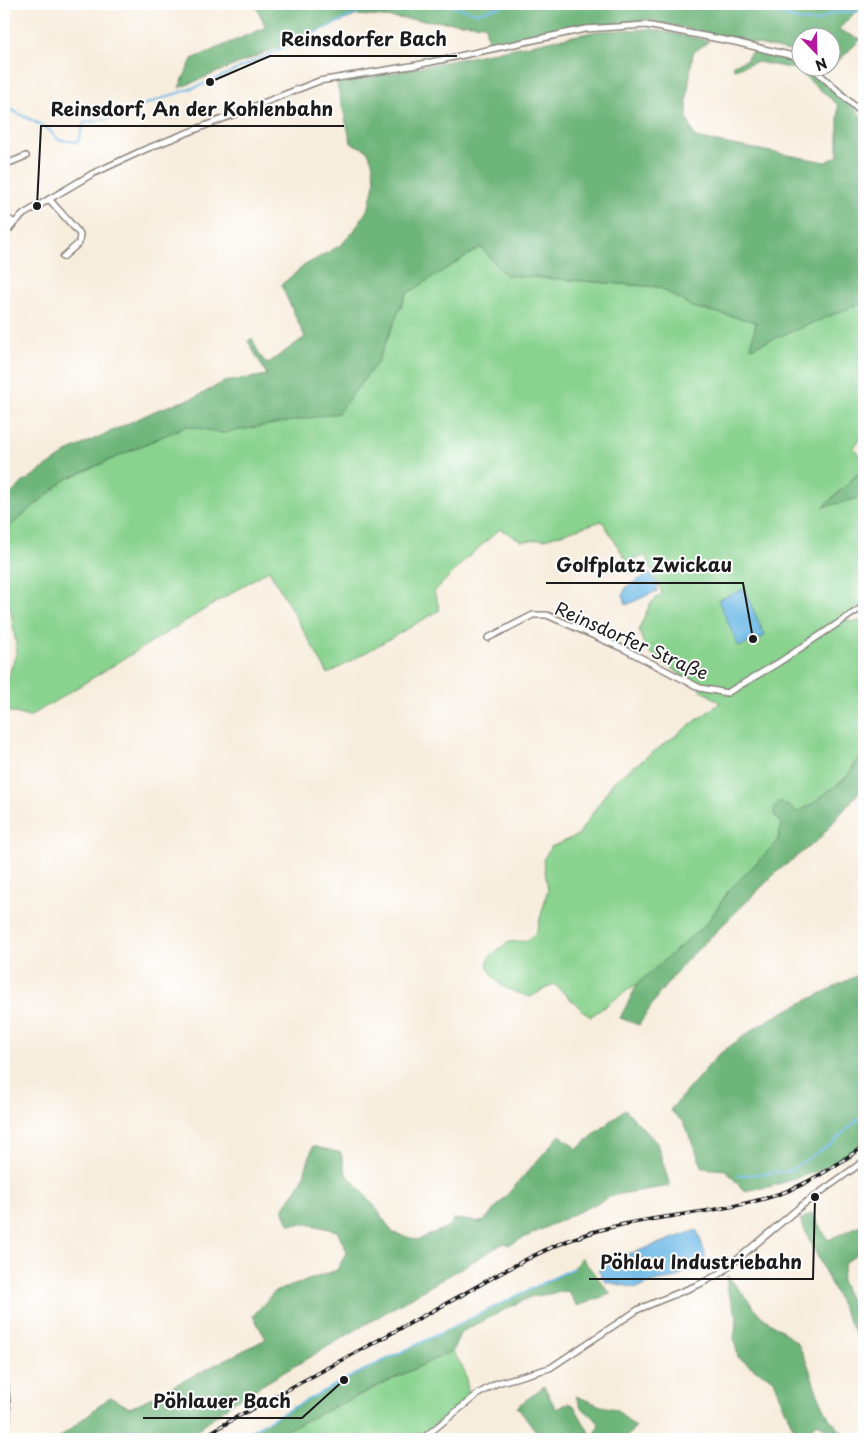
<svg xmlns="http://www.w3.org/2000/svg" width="868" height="1443" viewBox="0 0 868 1443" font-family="'Playpen Sans',sans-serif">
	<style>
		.green { fill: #89d38f; stroke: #527856 }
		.forest { fill: #6eb57a; stroke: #45684b }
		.water { fill: #6bb8e5; stroke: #446a80 }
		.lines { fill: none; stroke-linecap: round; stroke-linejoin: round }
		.stream { stroke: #6bb8e5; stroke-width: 2 }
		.minor-casing { stroke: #8a847c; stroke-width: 8 }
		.minor { stroke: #fff; stroke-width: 5 }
		.rail-casing { stroke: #1c1c1c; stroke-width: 4 }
		.rail { stroke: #fff; stroke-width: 2; stroke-dasharray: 5.5; stroke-linecap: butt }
		.labels { text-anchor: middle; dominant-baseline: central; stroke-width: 4; stroke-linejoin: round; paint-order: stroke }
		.street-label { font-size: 18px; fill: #1c1c1c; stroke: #fff }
		.leader { fill: none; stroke: #1c1c1c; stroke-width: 2 }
		.callout-dot { fill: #1c1c1c; stroke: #fff; stroke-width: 2 }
		.callout-label { font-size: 19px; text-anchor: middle; font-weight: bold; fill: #1c1c1c; stroke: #fff; stroke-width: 4; stroke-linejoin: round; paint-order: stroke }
	</style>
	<rect width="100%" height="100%" fill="#fff"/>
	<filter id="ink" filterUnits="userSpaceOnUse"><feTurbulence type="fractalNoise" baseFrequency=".02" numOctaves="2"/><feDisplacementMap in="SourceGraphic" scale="10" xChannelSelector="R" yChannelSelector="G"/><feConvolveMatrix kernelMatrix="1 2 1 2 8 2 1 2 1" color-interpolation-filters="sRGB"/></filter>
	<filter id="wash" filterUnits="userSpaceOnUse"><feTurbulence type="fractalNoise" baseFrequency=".0096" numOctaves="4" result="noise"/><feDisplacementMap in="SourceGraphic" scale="20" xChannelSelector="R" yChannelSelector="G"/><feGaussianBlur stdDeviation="1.12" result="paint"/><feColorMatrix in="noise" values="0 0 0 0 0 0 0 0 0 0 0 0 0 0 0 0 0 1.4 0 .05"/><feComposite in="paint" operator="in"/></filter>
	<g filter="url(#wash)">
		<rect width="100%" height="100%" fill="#f7eddd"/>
		<g class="green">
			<path d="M481,247L505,275L659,287L692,307L757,322L752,347L864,302V433L854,447L864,465V468L824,506L864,497V602L846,617L850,622L864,621V750L846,778L812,804L797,812L787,805L774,814L782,825L777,842L729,890L708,922L648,976L590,1017L554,984L530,997C507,989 497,988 487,964L491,955L509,942L526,941L536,933L548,890L543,860L551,847L578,835L614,781L720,703L645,649L639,629L650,604L662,593L646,556L627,561L602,521L545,539L522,541L500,529L465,560L434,592L440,610L328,674L269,570L29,717L4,710V689L17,651L10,606L4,604V531L65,480L186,426L224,433L377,363L406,294Z"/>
			<path d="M452,1351C467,1372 467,1373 467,1399L417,1439H272L273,1436Z"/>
		</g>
		<g class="forest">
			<path d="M255,4H863L838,30L861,39L827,72L820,68H830V38H800V55L794,52L648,20L587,25L488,43L485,25L357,15L179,88L192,59L266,27Z"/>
			<path d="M651,29L709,41L693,53L687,97V118L695,138L826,162L838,156V105L796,69L757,62L734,69L733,65L746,60L752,51L799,64L800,68C816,68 852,106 864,118V302L751,348L756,322L692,307L659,287L505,275L481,247L406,294L377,363L338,413L223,433L186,426L65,480L4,531V501L22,483L71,450L157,410L196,397L224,382L267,375L248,341L252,338L259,354L267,364L305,337L281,285L305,265L341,245L354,231L369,207L375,179L372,161L367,150L351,143L337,84L598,31Z"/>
			<path d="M864,468V497L823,507Z"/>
			<path d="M864,750V786L819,839L779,870L685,962L659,994L639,1025L620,1018L638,983L708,922L729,890L777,842L782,825L774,814L775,805L781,801L797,812L812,804L846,778Z"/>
			<path d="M864,972V1145L824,1169L772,1186L744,1191L726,1170L703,1168L683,1122L670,1110L718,1055L755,1028L772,1018Z"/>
			<path d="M625,1109L657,1143L670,1186L614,1195L509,1245L504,1243L235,1401L185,1439H58L110,1397L130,1408L266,1339L253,1316L274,1292L337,1270L347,1252L337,1231L308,1224H289L283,1209L302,1181L313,1146L341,1153L346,1173L373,1204L393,1233L418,1240L450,1226L454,1219L483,1222L560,1135L577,1149Z"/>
			<path d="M812,1213L828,1240L864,1223V1251L845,1262L841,1281L864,1330V1338H857L800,1220Z"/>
			<path d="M581,1257L611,1294L577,1306L568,1291L530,1297L461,1332L452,1351L273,1436L272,1439H235L344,1380L574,1268Z"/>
			<path d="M727,1275L761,1316L780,1329L798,1344L808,1365L817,1392L829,1418L842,1432L837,1437L818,1423L811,1428L807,1437L793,1427L782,1403L774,1379L756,1370L738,1357L734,1339L737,1317L727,1289Z"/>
			<path d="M544,1386L556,1409L568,1403L574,1406L590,1434H596L599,1423L580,1406L576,1396L601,1406L616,1409L635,1427L625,1439H538L536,1431L517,1407Z"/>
		</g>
		<g class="water">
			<path d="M650,573L657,584V591L626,605L623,594L626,587Z"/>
			<path d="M744,589L765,636L739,647L718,600Z"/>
			<path d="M697,1230L706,1256L675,1279L658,1281L636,1288L606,1282L599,1272L600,1263L605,1256L632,1253Z"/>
		</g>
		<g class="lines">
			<g class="stream">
				<path d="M445,4L477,13L509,4"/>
				<path d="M727,4L755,6L798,20L816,22L830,14L864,11"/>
				<path d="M4,106L47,128L59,140L78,142L84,123L114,118L131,109L210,82L377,4"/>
				<path d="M738,1176L789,1171L831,1144L864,1114"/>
				<path d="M235,1439L344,1380L574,1268"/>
			</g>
		</g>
	</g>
	<g filter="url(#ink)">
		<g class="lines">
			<defs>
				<g id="minor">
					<path d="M813,68L864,115"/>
					<path d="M4,165L26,156"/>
					<path d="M49,199L80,234L79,243L63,257"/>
					<path d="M4,215L14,223"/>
					<path d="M4,236L14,223L24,214L92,174L146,149L319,81L417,65L585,29L646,25L735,42L793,56L800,60"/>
					<path d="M488,638L533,615H547L624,649L700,688L727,693L778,663L864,606"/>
					<path d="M4,1366L8,1416L5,1439"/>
					<path d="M422,1439L478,1394L497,1383L550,1368L639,1309L700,1284L721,1273L801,1206L864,1161"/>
				</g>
			</defs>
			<use href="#minor" class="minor-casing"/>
			<use href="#minor" class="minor"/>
			<defs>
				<path id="rail" d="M200,1439L237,1417C308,1379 378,1340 449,1302C493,1278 537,1250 584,1235C646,1214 713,1216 776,1195C808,1185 836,1165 864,1146"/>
			</defs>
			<use href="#rail" class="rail-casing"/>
			<use href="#rail" class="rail"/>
		</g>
	</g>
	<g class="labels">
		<g class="street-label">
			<text transform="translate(632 640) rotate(24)">Reinsdorfer Straße</text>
		</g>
	</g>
	<path class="leader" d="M210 82L270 56H457M37 206L41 126H344M753 639L743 583H546M815 1197L813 1279H589M344 1380L302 1418H143"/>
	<g class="callout-dot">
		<circle cx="210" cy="82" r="5"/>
		<circle cx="37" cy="206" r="5"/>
		<circle cx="753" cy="639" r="5"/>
		<circle cx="815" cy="1197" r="5"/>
		<circle cx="344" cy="1380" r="5"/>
	</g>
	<g class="callout-label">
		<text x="364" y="46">Reinsdorfer Bach</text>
		<text x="192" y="116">Reinsdorf, An der Kohlenbahn</text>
		<text x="644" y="572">Golfplatz Zwickau</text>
		<text x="701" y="1269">Pöhlau Industriebahn</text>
		<text x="222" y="1408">Pöhlauer Bach</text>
	</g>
	<rect width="868" height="1443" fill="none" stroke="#fff" stroke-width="20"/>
	<g transform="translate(816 52) rotate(157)"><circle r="24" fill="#ffffff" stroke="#a4a4a4"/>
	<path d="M0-4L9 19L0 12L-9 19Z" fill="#b5179e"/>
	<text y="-8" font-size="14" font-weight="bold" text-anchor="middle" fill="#1c1c1c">N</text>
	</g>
</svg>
